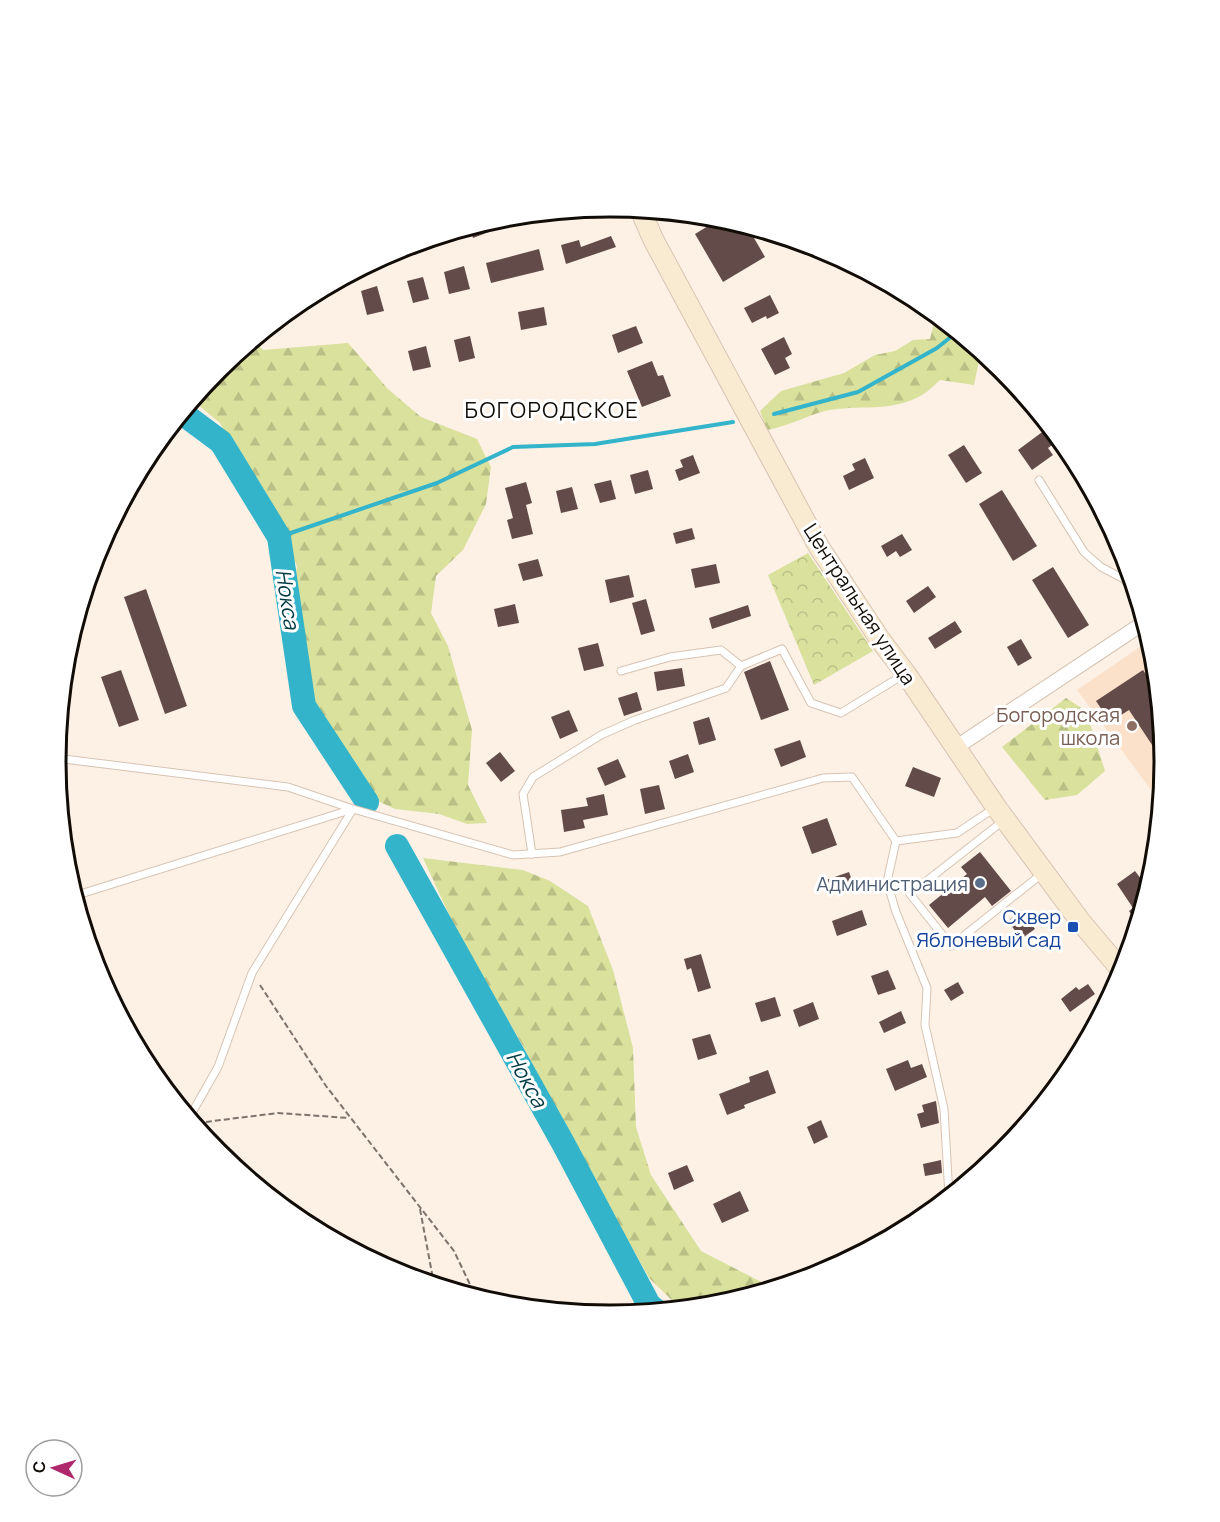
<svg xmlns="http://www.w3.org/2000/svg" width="1220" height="1522" viewBox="0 0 1220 1522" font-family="Manrope,sans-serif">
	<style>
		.built { fill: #fbe1ca }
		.forest { fill: url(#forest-firs) }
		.park { fill: url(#park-crowns) }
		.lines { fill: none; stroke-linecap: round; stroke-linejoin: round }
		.stream { stroke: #33b4ca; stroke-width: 4 }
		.river { stroke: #33b4ca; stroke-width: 24 }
		.building { fill: #624b49 }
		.lane-casing { stroke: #d7c3b2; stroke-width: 9 }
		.street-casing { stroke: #d7c3b2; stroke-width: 16 }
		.secondary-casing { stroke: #d7c3b2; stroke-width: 22 }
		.path { stroke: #7c736c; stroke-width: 2; stroke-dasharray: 6 3; stroke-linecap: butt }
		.lane { stroke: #fff; stroke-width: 7 }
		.street { stroke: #fff; stroke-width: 14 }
		.secondary { stroke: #f9ebd2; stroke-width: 20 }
		.education-dot { fill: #8d6e63; stroke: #fff; stroke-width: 2 }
		.service-dot { fill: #5c6f8a; stroke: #fff; stroke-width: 2 }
		.transit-dot { fill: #1a4fb4; stroke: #fff; stroke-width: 2 }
		.labels { text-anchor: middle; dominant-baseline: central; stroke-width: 6; stroke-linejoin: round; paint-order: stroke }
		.street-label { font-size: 20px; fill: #120c07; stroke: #fff }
		.education-label { font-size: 20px; fill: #785e54; stroke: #fff; text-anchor: end }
		.service-label { font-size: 20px; fill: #4e5e75; stroke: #fff; text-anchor: end }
		.transit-label { font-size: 20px; fill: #164399; stroke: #fff; text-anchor: end }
		.water-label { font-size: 21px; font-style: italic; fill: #003a43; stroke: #fff }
		.quarter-label { font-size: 22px; letter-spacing: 1.5px; fill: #120c07; stroke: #fff }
		.rim { fill: none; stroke: #120c07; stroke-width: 3 }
	</style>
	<defs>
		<pattern id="forest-firs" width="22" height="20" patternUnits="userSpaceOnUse" patternTransform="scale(1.5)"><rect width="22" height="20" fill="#d9e19d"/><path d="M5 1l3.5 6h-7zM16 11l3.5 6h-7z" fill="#b9c086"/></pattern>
		<pattern id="park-crowns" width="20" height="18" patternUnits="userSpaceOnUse" patternTransform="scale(1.5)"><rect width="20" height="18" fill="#d9e19d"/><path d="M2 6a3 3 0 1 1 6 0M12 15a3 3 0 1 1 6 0" fill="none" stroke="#b9c086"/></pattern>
	</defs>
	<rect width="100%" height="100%" fill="#fdf1e6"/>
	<path class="built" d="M1150,640L1154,653L1164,761L1160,802L1077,690Z"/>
	<g class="forest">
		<path d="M936,315L981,351L974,385L940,380C934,385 929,391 922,395C893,413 857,404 825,411C806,416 789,426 767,430L760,411L781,391L844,373L875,355L895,351L913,340L930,339Z"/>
		<path d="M254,340L263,350L348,343L388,389L421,417L477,439L491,467L486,504L463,550L436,576L431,613L448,646L472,730L468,785L487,823L467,824L439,814L395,809L378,801L366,779L316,706L306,661L294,590L297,566L277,524L220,423L192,400L218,369Z"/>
		<path d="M1066,698L1086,711L1105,771L1077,795L1045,800L1002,747Z"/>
		<path d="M423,858L523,870L550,881L588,906L613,970L633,1048L636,1127L651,1175L701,1251L773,1288L718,1305L681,1309L649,1278L567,1131L523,1046L459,936Z"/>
	</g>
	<path class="park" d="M808,553L873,651L814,685L768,575Z"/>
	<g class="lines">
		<g class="stream">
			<path d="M774,414L858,392L937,348L957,332"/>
			<path d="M279,537L437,483L513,447L595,444L733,422"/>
		</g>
		<g class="river">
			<path d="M182,413L221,442L279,537L304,706L367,802"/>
			<path d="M397,846L563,1143L649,1305L657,1311"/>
		</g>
	</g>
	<g class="building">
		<path d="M721,218L747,226L765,257L723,282L695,234Z"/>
		<path d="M486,222L489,232L473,238L469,227Z"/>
		<path d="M611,236L616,247L566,264L561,245L579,240L581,247Z"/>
		<path d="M539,249L544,270L491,283L486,263Z"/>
		<path d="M464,266L470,289L449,294L444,272Z"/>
		<path d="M423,277L429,299L413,303L407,281Z"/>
		<path d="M377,286L384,311L367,315L361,291Z"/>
		<path d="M770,295L779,313L767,319L766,316L752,323L744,308Z"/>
		<path d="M544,307L547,325L521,330L518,312Z"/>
		<path d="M636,326L643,343L618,353L612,335Z"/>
		<path d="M470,336L475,358L459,362L454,340Z"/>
		<path d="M784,337L792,354L785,358L790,368L775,375L761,349Z"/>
		<path d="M426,346L431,367L413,371L408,351Z"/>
		<path d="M652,361L658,376L663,375L671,396L642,407L627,371Z"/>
		<path d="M1049,427L1060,439L1048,448L1053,455L1032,470L1018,450Z"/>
		<path d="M964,445L982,473L966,483L948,455Z"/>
		<path d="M693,455L700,473L679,481L675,470L683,467L680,460Z"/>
		<path d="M865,458L874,478L849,490L843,476L855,470L852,464Z"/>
		<path d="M648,470L653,489L635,494L630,475Z"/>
		<path d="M611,480L616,499L600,503L594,484Z"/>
		<path d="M526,482L532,503L526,505L533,534L512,539L507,520L513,518L505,488Z"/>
		<path d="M572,487L578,509L561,513L556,491Z"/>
		<path d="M1002,490L1037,546L1013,561L979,504Z"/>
		<path d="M692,528L695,539L676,544L673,533Z"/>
		<path d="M902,534L912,550L900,557L896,551L887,557L881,546Z"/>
		<path d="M538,559L543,576L523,581L518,564Z"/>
		<path d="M716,564L720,583L695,588L691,569Z"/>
		<path d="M1053,567L1089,625L1068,638L1032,580Z"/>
		<path d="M629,575L634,597L610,603L605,580Z"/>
		<path d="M928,586L936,597L914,613L906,601Z"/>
		<path d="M146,589L187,706L165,714L124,597Z"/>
		<path d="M646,599L655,631L641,635L632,603Z"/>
		<path d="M515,604L519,623L498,627L494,609Z"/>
		<path d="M748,605L751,616L712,629L709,618Z"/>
		<path d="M955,621L962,632L935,649L928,638Z"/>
		<path d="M1021,639L1032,658L1018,666L1007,647Z"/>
		<path d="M598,643L604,666L584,671L578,648Z"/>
		<path d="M770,661L789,710L761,720L744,672Z"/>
		<path d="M682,668L685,686L657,691L654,672Z"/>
		<path d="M121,670L139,720L119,727L101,677Z"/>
		<path d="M1143,670L1158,692L1164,763L1129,710L1110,722L1096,701Z"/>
		<path d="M637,692L642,710L624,716L618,698Z"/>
		<path d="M569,710L578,731L560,739L551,717Z"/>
		<path d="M709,717L716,740L699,745L693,722Z"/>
		<path d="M800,740L806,757L781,767L774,749Z"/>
		<path d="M500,752L515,771L501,782L486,763Z"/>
		<path d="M688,754L694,772L675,779L669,761Z"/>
		<path d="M618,759L626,777L605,786L597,768Z"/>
		<path d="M913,767L941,778L934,797L905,786Z"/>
		<path d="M659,785L665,809L645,814L640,789Z"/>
		<path d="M604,794L608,815L583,820L585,828L564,832L561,810L588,806L586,798Z"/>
		<path d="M827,818L837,845L812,854L802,827Z"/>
		<path d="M980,852L1011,891L992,906L985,897L948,928L929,905L967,874L961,867Z"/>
		<path d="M1135,871L1145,884L1142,886L1147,892L1137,924L1129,911L1133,908L1117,884Z"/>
		<path d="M849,872L854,886L830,894L826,880Z"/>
		<path d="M862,910L867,925L837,936L832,921Z"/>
		<path d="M1021,910L1035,929L1021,939L1008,921Z"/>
		<path d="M701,954L711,988L698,992L691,968L687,970L684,959Z"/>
		<path d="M888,970L896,989L878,995L871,976Z"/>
		<path d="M958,982L964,993L951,1001L944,990Z"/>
		<path d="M1088,984L1095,994L1070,1012L1061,999L1076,987L1079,990Z"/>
		<path d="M775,997L781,1016L761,1022L755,1003Z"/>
		<path d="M813,1002L819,1019L799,1027L793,1010Z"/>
		<path d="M901,1011L906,1023L884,1033L879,1022Z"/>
		<path d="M710,1034L717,1054L698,1060L692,1039Z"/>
		<path d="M908,1060L911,1068L922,1064L927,1077L895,1091L886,1069Z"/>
		<path d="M768,1070L776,1093L744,1105L745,1108L727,1115L719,1094L750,1082L749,1077Z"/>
		<path d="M936,1101L939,1123L921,1128L917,1114L924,1112L922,1105Z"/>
		<path d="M821,1120L828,1137L814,1144L807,1127Z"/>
		<path d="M941,1160L942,1173L925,1176L923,1164Z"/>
		<path d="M687,1165L694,1181L674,1190L668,1173Z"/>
		<path d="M740,1191L749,1211L722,1223L713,1204Z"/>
	</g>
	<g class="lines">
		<defs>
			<g id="lane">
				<path d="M1039,480L1084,552L1101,567L1124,579L1138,599"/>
				<path d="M621,671L670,657L721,650L741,666"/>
				<path d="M56,758L288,787L353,809L252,973L218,1067L189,1118"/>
				<path d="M1003,821L910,894L951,946L1043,873"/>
				<path d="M896,841L887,882L896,912L927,988L925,1025L944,1109L949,1196"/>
				<path d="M532,854L523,794L533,777L601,735L635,720L726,688L741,666L782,649L811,703L841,713L903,675"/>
				<path d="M74,896L353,809L513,855L560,852L823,778L852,777L896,841L957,833L993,809"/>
			</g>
			<path id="street" d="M955,748L1145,622"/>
			<path id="secondary" d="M640,209L653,239L819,547L879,638L906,674L996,807L1080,921L1123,972"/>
		</defs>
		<use href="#lane" class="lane-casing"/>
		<use href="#street" class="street-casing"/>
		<use href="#secondary" class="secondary-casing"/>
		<g class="path">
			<path d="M260,985L326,1086L454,1251L476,1297"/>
			<path d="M197,1123L278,1113L349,1118"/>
			<path d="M420,1209L434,1284"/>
		</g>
		<use href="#lane" class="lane"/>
		<use href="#street" class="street"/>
		<use href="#secondary" class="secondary"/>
	</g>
	<circle class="education-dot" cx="1132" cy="726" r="6"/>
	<circle class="service-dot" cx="980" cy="883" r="6"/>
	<rect class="transit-dot" x="1067" y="921" width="12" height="12" rx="3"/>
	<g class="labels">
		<g class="street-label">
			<text transform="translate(860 604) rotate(57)">Центральная улица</text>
		</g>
		<g class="education-label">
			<text x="1120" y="714">Богородская<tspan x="1120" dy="23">школа</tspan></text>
		</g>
		<g class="service-label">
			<text x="968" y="883">Администрация</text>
		</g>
		<g class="transit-label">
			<text x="1061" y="916">Сквер<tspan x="1061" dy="23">Яблоневый сад</tspan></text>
		</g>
		<g class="water-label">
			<text transform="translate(288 599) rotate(81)">Нокса</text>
			<text transform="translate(527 1079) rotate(61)">Нокса</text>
		</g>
		<g class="quarter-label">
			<text x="552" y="410">БОГОРОДСКОЕ</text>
		</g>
	</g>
	<path d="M0 0H1220V1522H0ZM66 761a544 544 0 1 1 1088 0a544 544 0 1 1-1088 0Z" fill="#fff" fill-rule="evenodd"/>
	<path class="rim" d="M66 761a544 544 0 1 1 1088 0a544 544 0 1 1-1088 0Z"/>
	<g transform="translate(54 1468) rotate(274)"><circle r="28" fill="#ffffff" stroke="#a09e9c" stroke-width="1.5"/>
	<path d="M0-4.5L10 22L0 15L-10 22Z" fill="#af286c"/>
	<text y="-9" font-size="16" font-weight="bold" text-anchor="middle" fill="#120c07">С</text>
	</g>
</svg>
